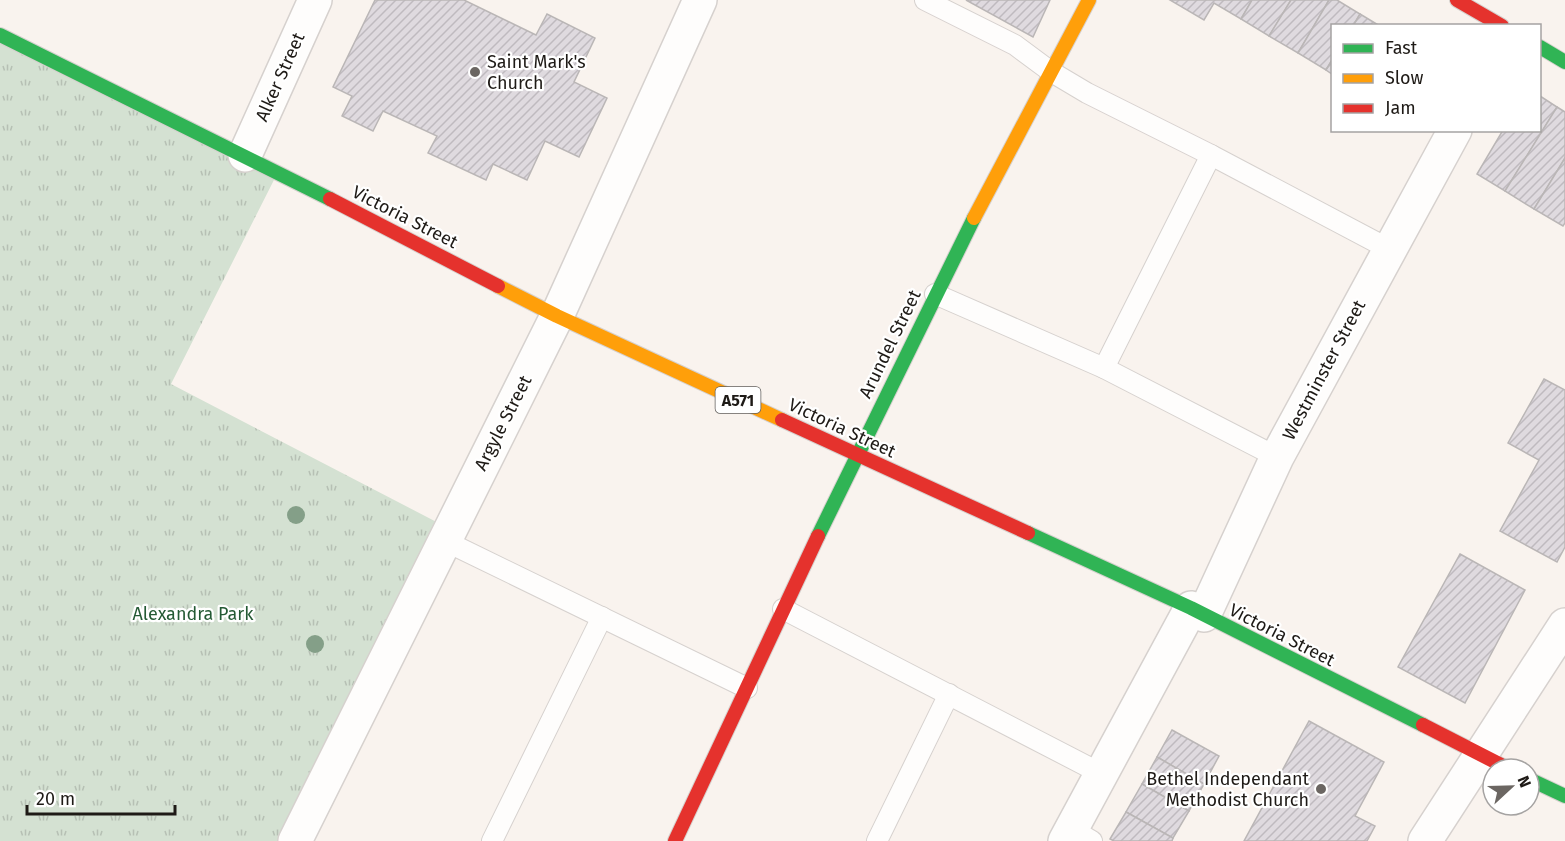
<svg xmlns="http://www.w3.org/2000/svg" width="1565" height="841" viewBox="0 0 1565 841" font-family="'Fira Sans',sans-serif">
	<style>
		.park { fill: url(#park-tufts) }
		.building { fill: url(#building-hatch); stroke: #bab6b6; stroke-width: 1.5 }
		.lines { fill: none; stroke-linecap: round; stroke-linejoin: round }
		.lane-casing { stroke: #d6d1ce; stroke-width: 22 }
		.street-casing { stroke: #d6d1ce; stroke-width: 36 }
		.fast-casing { stroke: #d6d1ce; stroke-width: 16 }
		.slow-casing { stroke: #d6d1ce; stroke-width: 16 }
		.jam-casing { stroke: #d6d1ce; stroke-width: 16 }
		.lane { stroke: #fefdfc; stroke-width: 20 }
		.street { stroke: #fefdfc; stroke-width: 33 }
		.fast { stroke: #30b455; stroke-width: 14 }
		.slow { stroke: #ff9f0a; stroke-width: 14 }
		.jam { stroke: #e5322d; stroke-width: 14 }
		.tree { fill: #849f88 }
		.poi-dot { fill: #6b6662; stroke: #fff; stroke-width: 2 }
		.labels { text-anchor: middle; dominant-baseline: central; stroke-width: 4.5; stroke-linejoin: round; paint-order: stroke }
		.shield { fill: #fff; stroke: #625f5c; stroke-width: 1.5 }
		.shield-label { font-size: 16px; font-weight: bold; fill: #1e1a16 }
		.poi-label { font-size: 18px; fill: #1e1a16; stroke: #fff; text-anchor: start }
		.street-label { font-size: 18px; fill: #1e1a16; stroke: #fff }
		.park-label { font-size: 18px; fill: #245a34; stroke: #fff }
	</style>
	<defs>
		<pattern id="park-tufts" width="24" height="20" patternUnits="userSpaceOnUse" patternTransform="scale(1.5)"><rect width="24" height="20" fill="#d4e1d2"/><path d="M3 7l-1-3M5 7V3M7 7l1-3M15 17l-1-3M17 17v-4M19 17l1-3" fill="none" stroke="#b6c0b4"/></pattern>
		<pattern id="building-hatch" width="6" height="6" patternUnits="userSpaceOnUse" patternTransform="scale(1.5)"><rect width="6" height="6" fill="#dfdadf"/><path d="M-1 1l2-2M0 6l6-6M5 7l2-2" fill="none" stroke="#bfbabf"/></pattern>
	</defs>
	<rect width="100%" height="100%" fill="#f9f3ee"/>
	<path class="park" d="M0,35L278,172L171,384L450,529L295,841H0Z"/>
	<g class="building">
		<path d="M375,0H464L536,35L547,14L595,38L574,82L607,98L579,157L545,141L527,180L493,164L486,180L428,153L437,136L383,111L373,131L342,116L352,96L333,87Z"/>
		<path d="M966,0H1050L1033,37Z"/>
		<path d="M1170,0H1252L1241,19L1214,3L1204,20Z"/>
		<path d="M1252,0H1291L1269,36L1241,19Z"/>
		<path d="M1291,0H1329L1298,53L1269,36Z"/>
		<path d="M1329,0H1337L1360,14L1353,26H1332V60L1326,70L1298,53Z"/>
		<path d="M1360,14L1380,26H1353Z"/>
		<path d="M1332,60V74L1326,70Z"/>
		<path d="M1540,96L1557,107L1505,191L1477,174L1503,130H1540Z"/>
		<path d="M1557,107L1565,112V158L1534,209L1505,191Z"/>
		<path d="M1565,158V223L1563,226L1534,209Z"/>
		<path d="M1544,379L1565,390V547L1557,562L1500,531L1539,460L1508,443Z"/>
		<path d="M1460,554L1525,590L1465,703L1398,667Z"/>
		<path d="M1309,721L1384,762L1355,816L1375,826L1367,841H1244Z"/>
		<path d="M1172,730L1219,756L1204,784L1157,757Z"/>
		<path d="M1157,757L1204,784L1189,811L1142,784Z"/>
		<path d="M1142,784L1189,811L1173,838L1126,812Z"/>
		<path d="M1126,812L1173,838L1172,841H1114L1110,839Z"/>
	</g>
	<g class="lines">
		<defs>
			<g id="lane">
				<path d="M925,0L1015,45L1050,71L1087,93L1211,155L1389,249"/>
				<path d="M935,294L1104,368L1277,457"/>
				<path d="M1104,368L1211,155"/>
				<path d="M445,541L747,688"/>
				<path d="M783,609L1102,774"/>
				<path d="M1072,829L1092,841"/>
				<path d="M492,841L602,617"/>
				<path d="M877,841L949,694"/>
			</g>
			<g id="street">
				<path d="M245,155L315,0"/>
				<path d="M1204,615L1277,457L1455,130"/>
				<path d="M295,841L557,316L700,0"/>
				<path d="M1065,841L1191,608"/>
				<path d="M1425,841L1565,625"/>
			</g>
			<g id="fast">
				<path d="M0,35L330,199"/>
				<path d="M1540,47L1565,62"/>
				<path d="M1028,533L1191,608L1423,725"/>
				<path d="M818,536L974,218"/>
				<path d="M1529,779L1565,796"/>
			</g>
			<g id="slow">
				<path d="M974,218L1089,0"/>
				<path d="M498,286L557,316L782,420"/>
			</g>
			<g id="jam">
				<path d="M1457,0L1502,26"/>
				<path d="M330,199L498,286"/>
				<path d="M782,420L1028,533"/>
				<path d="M1423,725L1509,769"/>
				<path d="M675,841L818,536"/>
			</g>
		</defs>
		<use href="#lane" class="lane-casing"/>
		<use href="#street" class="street-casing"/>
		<use href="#fast" class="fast-casing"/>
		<use href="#slow" class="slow-casing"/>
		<use href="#jam" class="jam-casing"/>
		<use href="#lane" class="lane"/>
		<use href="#street" class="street"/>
		<use href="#fast" class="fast"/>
		<use href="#slow" class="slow"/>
		<use href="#jam" class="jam"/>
	</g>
	<g class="tree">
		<circle cx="296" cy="515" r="9"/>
		<circle cx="315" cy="644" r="9"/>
	</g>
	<g class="poi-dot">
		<circle cx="475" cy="72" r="6"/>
		<circle cx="1321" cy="789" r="6"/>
	</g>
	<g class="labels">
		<rect class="shield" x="715.5" y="387" width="45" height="26" rx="4.5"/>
		<g class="shield-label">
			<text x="738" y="400">A571</text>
		</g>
		<g class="poi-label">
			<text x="487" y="62">Saint Mark's<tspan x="487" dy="21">Church</tspan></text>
			<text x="1309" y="779" text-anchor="end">Bethel Independant<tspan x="1309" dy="21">Methodist Church</tspan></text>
		</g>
		<g class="street-label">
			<text transform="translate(280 77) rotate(-66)">Alker Street</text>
			<text transform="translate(405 217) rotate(27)">Victoria Street</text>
			<text transform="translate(890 344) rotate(-64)">Arundel Street</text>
			<text transform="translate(1324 370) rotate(-62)">Westminster Street</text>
			<text transform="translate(503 423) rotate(-63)">Argyle Street</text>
			<text transform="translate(842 428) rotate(25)">Victoria Street</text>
			<text transform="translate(1282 635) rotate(27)">Victoria Street</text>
		</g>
		<g class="park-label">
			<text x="193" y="614">Alexandra Park</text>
		</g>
	</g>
	<rect x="1331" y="24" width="210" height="108" fill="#ffffff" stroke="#a5a3a2" stroke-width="1.5"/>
	<rect x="1343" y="44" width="30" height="9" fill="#30b455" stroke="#a5a3a2" stroke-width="1.5"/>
	<text x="1385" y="54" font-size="18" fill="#1e1a16">Fast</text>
	<rect x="1343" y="74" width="30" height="9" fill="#ff9f0a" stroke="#a5a3a2" stroke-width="1.5"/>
	<text x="1385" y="84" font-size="18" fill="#1e1a16">Slow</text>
	<rect x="1343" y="104" width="30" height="9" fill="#e5322d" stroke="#a5a3a2" stroke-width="1.5"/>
	<text x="1385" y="114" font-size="18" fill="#1e1a16">Jam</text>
	<g transform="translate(1511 787) rotate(68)"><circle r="28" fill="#ffffff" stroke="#a5a3a2" stroke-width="1.5"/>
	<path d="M0-4.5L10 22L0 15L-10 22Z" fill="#6b6662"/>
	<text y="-9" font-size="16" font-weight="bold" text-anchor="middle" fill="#1e1a16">N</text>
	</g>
	<path d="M27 805v9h148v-9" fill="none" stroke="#1e1a16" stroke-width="3"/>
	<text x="36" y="805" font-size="18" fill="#1e1a16" stroke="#ffffff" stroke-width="4.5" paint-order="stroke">20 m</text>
</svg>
